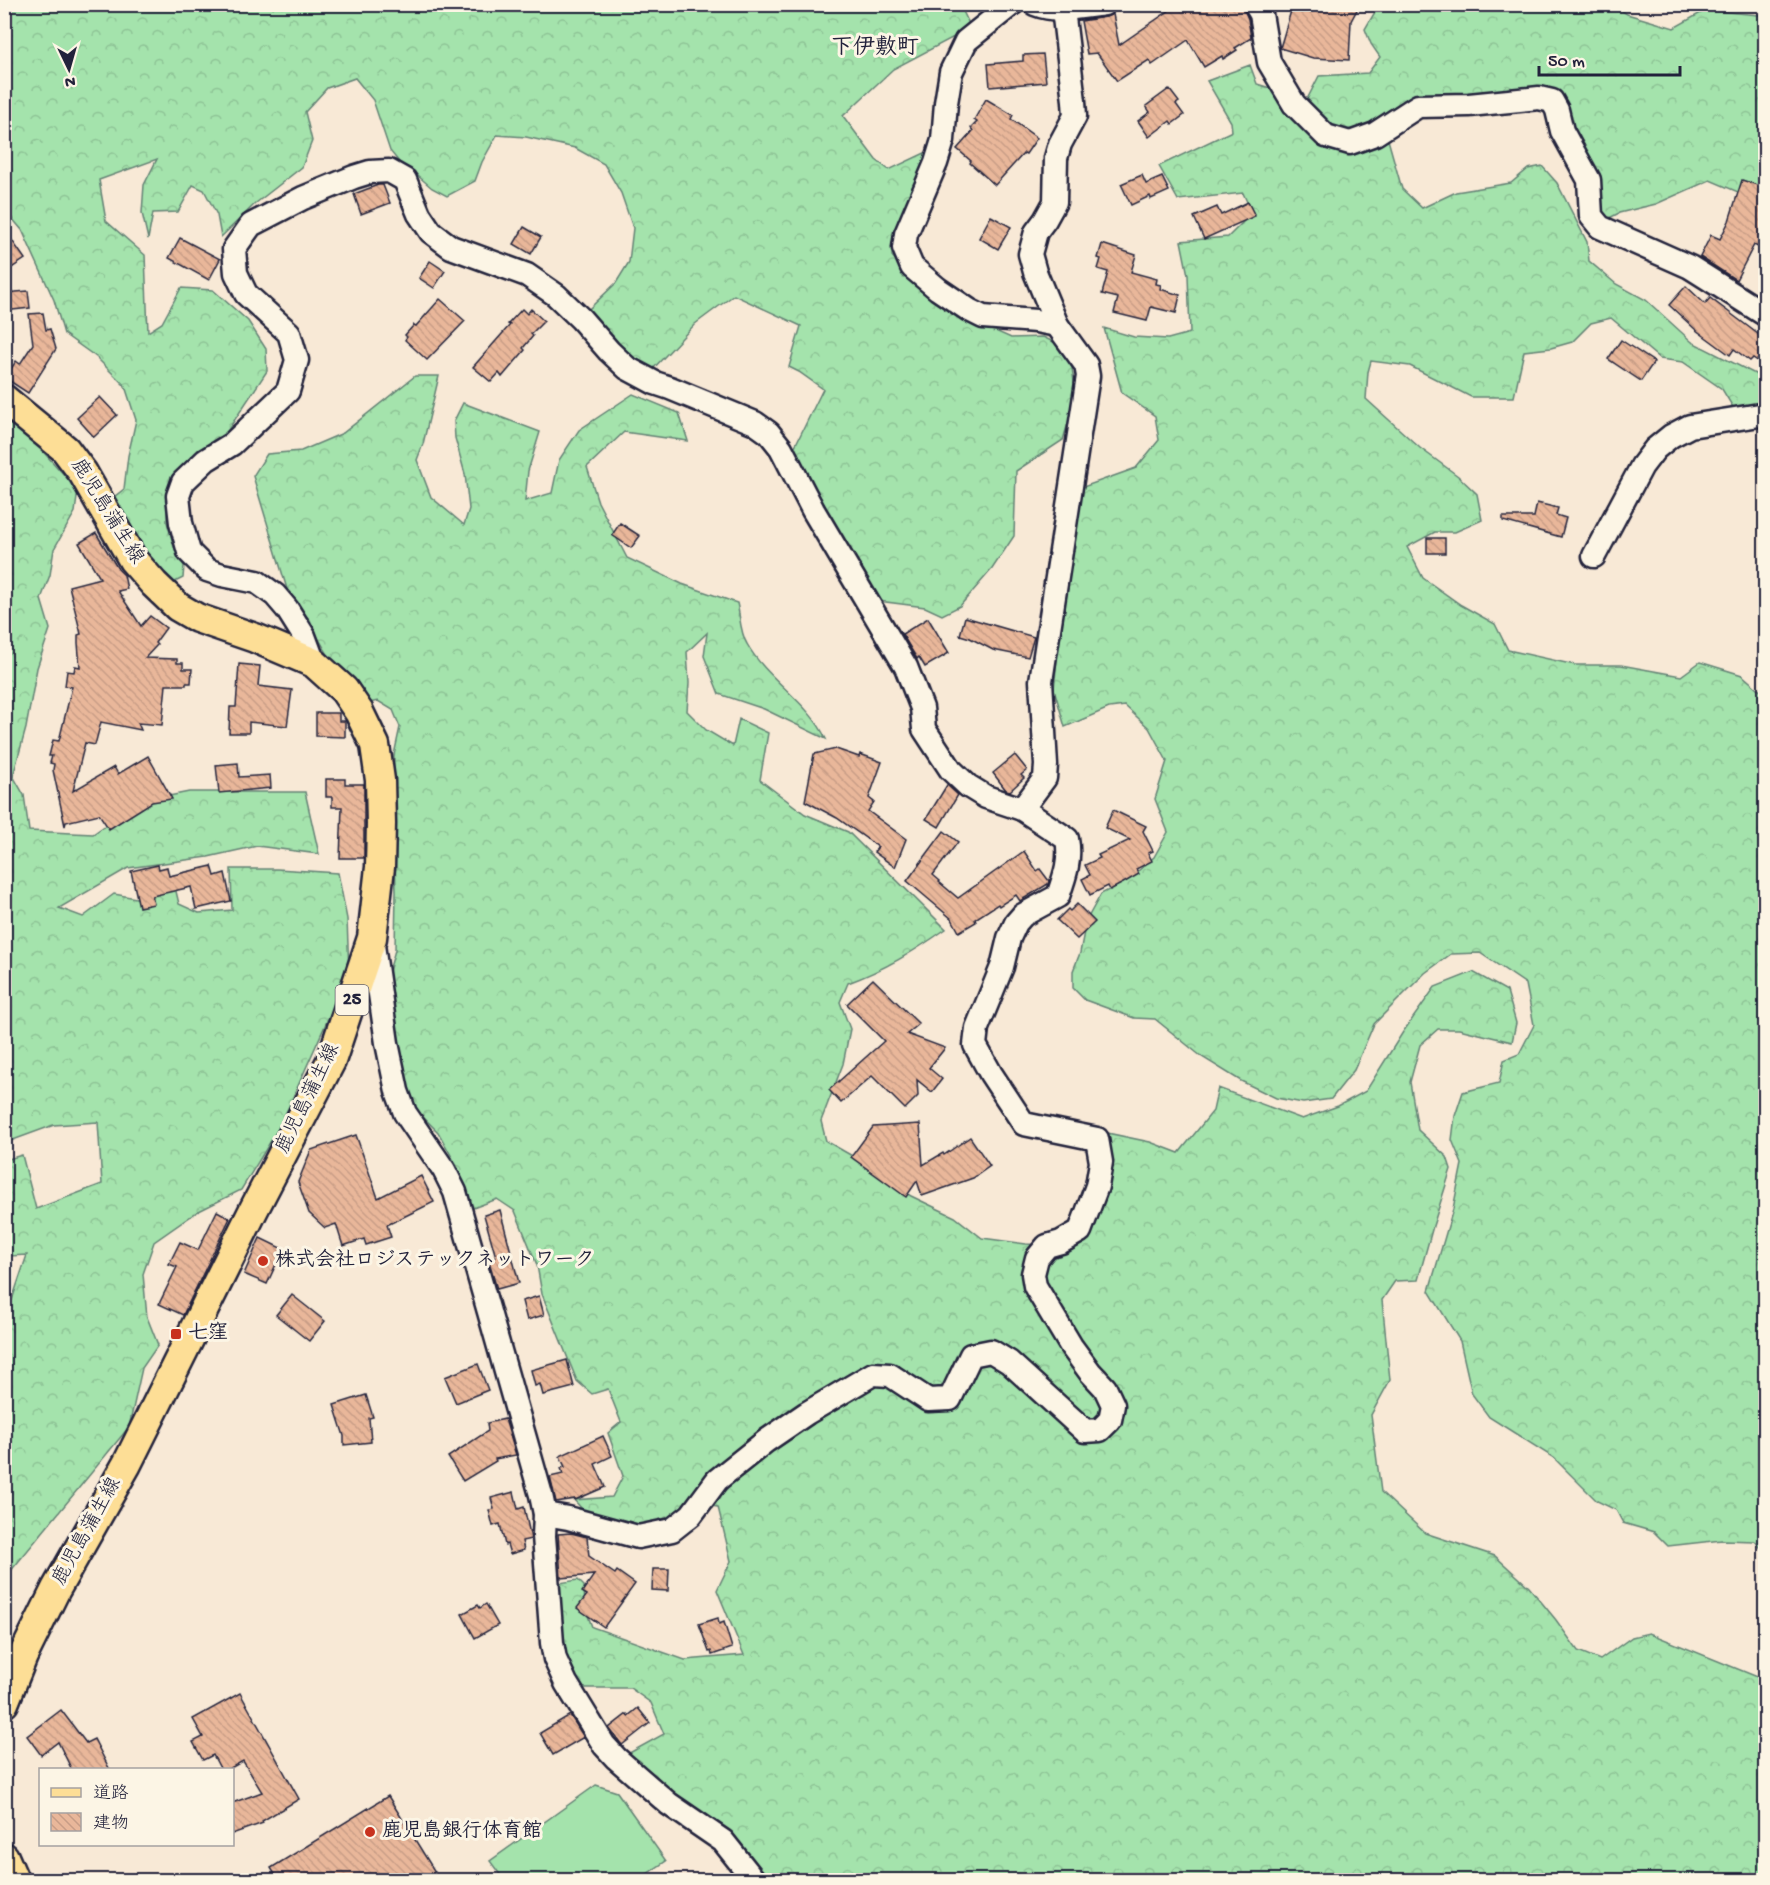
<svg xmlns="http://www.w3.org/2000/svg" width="1770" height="1885" viewBox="0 0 1770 1885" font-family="'Gochi Hand','Klee One',sans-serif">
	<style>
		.forest { fill: url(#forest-crowns); stroke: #638274; stroke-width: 1.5 }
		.pitch { fill: #a4e3ac; stroke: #638274; stroke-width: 1.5 }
		.building { fill: url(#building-back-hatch); stroke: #22223b; stroke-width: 1.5 }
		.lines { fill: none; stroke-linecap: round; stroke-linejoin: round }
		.minor-casing { stroke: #22223b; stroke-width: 27 }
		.major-casing { stroke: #22223b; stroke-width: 33 }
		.minor { stroke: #fcf5e5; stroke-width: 22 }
		.major { stroke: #fdde96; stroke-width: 28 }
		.poi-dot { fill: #c8321e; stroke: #fcf5e5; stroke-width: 2 }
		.labels { text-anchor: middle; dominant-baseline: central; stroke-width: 6; stroke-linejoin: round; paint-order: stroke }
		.shield { fill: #fcf5e5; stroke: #63616e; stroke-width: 1.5 }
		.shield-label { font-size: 18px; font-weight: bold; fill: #22223b }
		.street-label { font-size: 20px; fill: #22223b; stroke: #fcf5e5 }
		.poi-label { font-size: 20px; font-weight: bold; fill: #22223b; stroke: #fcf5e5; text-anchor: start }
		.quarter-label { font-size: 22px; font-weight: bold; fill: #22223b; stroke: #fcf5e5 }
	</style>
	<defs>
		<pattern id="forest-crowns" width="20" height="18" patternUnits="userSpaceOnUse" patternTransform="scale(1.5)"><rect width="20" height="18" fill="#a4e3ac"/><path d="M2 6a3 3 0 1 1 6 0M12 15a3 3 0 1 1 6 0" fill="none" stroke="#8dc295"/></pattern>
		<pattern id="building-back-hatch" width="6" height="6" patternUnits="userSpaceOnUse" patternTransform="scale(1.5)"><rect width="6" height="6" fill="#e9b79a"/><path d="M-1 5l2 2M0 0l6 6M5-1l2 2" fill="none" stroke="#c89d86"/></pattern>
	</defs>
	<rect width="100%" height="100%" fill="#f8e9d6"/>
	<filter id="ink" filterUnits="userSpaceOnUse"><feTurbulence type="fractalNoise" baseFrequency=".0167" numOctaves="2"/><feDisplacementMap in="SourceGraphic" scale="12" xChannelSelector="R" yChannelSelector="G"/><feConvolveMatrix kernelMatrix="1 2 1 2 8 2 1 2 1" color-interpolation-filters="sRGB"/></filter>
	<g filter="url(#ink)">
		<g class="forest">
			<path d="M4,5H960L971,28L893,69L843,116L876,160L889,170L929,151L892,245V256L917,285L951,311L1011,338L1043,337L1060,345L1072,368L1076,396L1063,440L1016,471L1014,536L992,569L960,606L942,615L925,607L878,601L805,486L794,448L823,389L799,372L789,367L801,326L734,295L695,324L651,371L611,346L589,309L616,283L629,262L633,228L621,193L604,164L575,148L526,137L497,135L482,162L475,181L447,196L432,188L417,175L399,162L390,151L373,100L355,78L327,88L305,112L312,141L302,167L256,203L221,237L217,215L204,190L193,185L178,212L153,213L148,239L142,213L144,185L157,159L99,180L106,221L145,255L148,332L162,323L181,288L213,290L248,321L266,349L267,371L226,433L179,473L167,495V522L174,547L184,566L183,578L169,585L150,567L110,500L124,489L128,456L136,420L125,386L96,357L64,334L54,300L22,230L5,210Z"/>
			<path d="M1379,5H1613L1627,14L1674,28L1706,10L1759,15L1765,17V241L1743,194L1710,180L1656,204L1619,213L1600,223L1556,92L1415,104L1387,136L1402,189L1422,208L1456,192L1511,183L1528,169L1542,166L1557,183L1587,242L1589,261L1616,284L1646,300L1692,342L1765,379V408L1737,414L1722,389L1683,362L1660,359L1611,318L1591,323L1572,342L1551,348L1524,351L1514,397H1471L1410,366L1371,361L1368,372L1366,399L1420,448L1458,476L1477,494L1482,520L1455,532H1435L1407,547L1423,578L1461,605L1495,624L1508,650L1575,665H1621L1681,676L1700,662L1742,675L1765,695V1553L1755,1541L1722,1540L1668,1546L1654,1532L1623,1523L1616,1510L1597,1501L1554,1458L1489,1417L1472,1394L1460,1341L1429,1291L1453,1209L1462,1164L1452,1140L1455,1116L1463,1092L1499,1083L1504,1060L1519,1054L1534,1025L1526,984L1480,953L1451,954L1425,973L1374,1024L1354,1070L1331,1099L1303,1103L1276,1098L1241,1081L1202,1057L1155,1019L1134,1018L1085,1000L1073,988V971L1080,953L1086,921L1101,894L1128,880L1154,857L1168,832L1155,799L1167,761L1149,728L1125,706L1109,708L1065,727L1054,689L1067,559L1083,487L1136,468L1159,440L1155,416L1122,393L1104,328L1134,337L1168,339L1190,333L1188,275L1181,241L1228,237L1252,213L1243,193L1178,200L1159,166L1232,131L1231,122L1207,81L1250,65L1257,84L1273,89L1300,113L1319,76L1368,73L1380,57L1371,44L1365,29Z"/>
			<path d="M415,376H439L423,444L417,460L431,497L464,525L469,509L465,474L455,438L454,421L463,403L540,432L528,471L525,501L552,493L559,460L579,430L633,394L679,413L688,441L624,432L587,467L598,502L627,558L682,584L737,603C740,615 740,633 747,644C767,680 809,702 826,739L764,709L719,694L704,656L707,633L687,652L689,683L687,711L706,730L733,746L739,719L768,733L760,780L805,814L848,832L946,929C913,952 886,969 848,983L840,1002L850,1029L843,1064L821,1121L826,1141L868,1165L911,1196L955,1217L982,1238L1026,1244L1065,1247L1087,1204L1107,1133L1150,1142L1179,1153L1213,1111L1218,1088L1302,1119L1338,1106L1366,1091L1403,1032L1435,987L1473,972L1507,991L1516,1023L1512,1042L1459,1029H1438L1420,1045L1410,1082L1418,1130L1447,1157L1451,1169L1433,1226L1418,1280L1395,1281L1382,1300L1390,1380L1371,1415L1381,1492L1425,1533L1495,1556L1529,1587L1556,1620L1578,1651L1600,1660L1632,1637L1649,1633L1765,1680V1880H761L624,1756L664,1734L651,1703L630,1688H582L568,1672L553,1584L578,1580L584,1586L585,1607L592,1627L685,1660L744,1655L717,1590L731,1561L718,1507L695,1504L661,1530L591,1519L574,1500L612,1497L623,1476L608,1433L621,1422L608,1389L592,1394L577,1381L542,1294L537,1265L515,1211L497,1199L468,1210L458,1168L438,1132L410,1104L385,986L395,950L396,892L393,785L394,755L400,727L393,710L378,701L365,704L334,665L317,636L310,620L290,599L253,476L267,454L301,451L343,433Z"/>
			<path d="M5,410L78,490L75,512L54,549L50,575L41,599L50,629L37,668L26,728L13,776L24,795L29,831L93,834L139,802L189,792H305L319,854L257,846L208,857L128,868L59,908L83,917L114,894L136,898L175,887L179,904L199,913L232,910L231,869H277L338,873L347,919L349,972L280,1126L241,1190L197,1212L154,1242L143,1274L147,1317L158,1345L142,1368L129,1427L5,1578V1304L12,1300L27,1255L9,1256L5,1246V1160L22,1155L36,1209L102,1184L98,1122L54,1125L5,1143Z"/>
		</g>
		<path class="pitch" d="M596,1785L617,1792L666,1861L638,1880H504L490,1861Z"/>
		<g class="building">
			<path d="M1166,4H1242L1248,19L1251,38L1235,48L1237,50L1223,59L1222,56L1204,67L1188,40L1152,65L1149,60L1117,81L1097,53L1087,54L1081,21L1106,17L1113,14L1119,45L1170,10Z"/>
			<path d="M1293,4H1360L1351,21L1349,60L1313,58L1280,48Z"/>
			<path d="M1043,54L1046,82L990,87L988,64L1023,61V55Z"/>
			<path d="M1169,89L1179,102L1176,104L1184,115L1172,124L1170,121L1149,137L1138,121L1150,112L1146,106Z"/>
			<path d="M986,99L1013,115L1011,119L1037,138L1026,154L1024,153L995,185L970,163L971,161L957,149L973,131L971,128L977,122L974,120Z"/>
			<path d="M1142,175L1146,184L1162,177L1169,191L1151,199L1150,196L1131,205L1121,184Z"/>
			<path d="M1742,180L1766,188V216L1761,229L1766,231V251L1754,245L1736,280L1700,257L1711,235L1720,239L1729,221Z"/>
			<path d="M378,185H383L390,203L361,214L354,194Z"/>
			<path d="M1248,202L1255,216L1204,239L1194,217L1217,207L1221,215Z"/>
			<path d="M991,216L1011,227L998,249L979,238Z"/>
			<path d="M524,227L541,237L531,254L514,244Z"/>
			<path d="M4,229L25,259L4,273Z"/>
			<path d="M180,238L220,259L209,280L169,258Z"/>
			<path d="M1102,244L1136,255L1131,272L1157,279L1156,284L1161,285L1160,289L1180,295L1176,313L1151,307L1147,321L1114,313L1118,298L1102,294L1108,272L1098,269L1101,259L1098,258Z"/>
			<path d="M430,261L445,271L434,288L419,278Z"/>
			<path d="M1686,286L1705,304L1710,298L1766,340V353L1759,362L1753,358L1750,361L1734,349L1730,355L1696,330L1669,305Z"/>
			<path d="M28,291L30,308L4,311V293Z"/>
			<path d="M440,299L465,321L427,360L405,340L407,337L405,335L414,325L416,326Z"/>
			<path d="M522,309L527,314L531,309L544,321L531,334L533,336L523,348L525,350L502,377L499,373L491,382L473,367L510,325L508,324Z"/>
			<path d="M43,313L46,330L50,329L56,349L28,393L5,378L16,361L20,364L33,344L29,314Z"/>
			<path d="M1621,340L1654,362L1641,381L1608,359Z"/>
			<path d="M100,397L117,415L94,437L77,418Z"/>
			<path d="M1537,503L1558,508L1556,515L1566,518L1561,537L1503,521V517H1534Z"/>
			<path d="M620,523L640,536L631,548L612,535Z"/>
			<path d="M96,533L118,569L124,575L127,589L118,591L141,626L150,616L166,628L155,643L157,645L145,658L177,659V663H183V669H192L191,683H186V685H166L162,725L138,723L141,730L101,722L95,745L85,743L73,791L114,767L118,774L148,756L172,799L152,802L109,829L99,814L66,822L65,826L53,770L54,764L50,763L52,756H49L53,740L59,741L72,687L65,686L67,671L74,672L75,666L80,667L78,643V635L81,634L69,586L100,578L79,543Z"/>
			<rect x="1427" y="538" width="18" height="15"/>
			<path d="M965,617L1034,637L1028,657L993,650L970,638L960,635Z"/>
			<path d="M928,618L949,653L925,667L919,657L917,659L902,634Z"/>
			<path d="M239,664L260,666L258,686L292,690L287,726L249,722V733H229L230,707H236Z"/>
			<path d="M316,713H339V721H345V737L316,736Z"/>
			<path d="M836,749L859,757L860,754L882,762L869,798L874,802L868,811L906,839L895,867L874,852L878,847L837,818L805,801L814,754Z"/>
			<path d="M1015,755L1027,770L1021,775L1024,778L1010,791L1006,790L993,773Z"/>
			<path d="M238,763L239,777L270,775L271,788L219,793L216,765Z"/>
			<path d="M326,779H345V784H364V858H340L342,807H332V797H326Z"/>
			<path d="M947,785L958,795L939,827L926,819Z"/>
			<path d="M1113,810L1146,826L1143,831L1153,851L1148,853L1152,861L1136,869L1139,874L1125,882L1110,890L1108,886L1090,895L1082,879L1090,875L1085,865L1100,858L1098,855L1130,840L1105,828Z"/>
			<path d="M944,831L958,842L933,875L940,881L939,882L958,898L1024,851L1037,871L1040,869L1049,881L1048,884L1020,901L1016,895L999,906L998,904L975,919L976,922L959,932L952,919L907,881Z"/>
			<path d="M158,865L159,869L167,867L169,876L212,866L215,876L225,873L231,901L196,909L191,887L152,896L154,904L139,907L131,871Z"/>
			<path d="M1077,904L1095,922L1077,939L1057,920L1068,909L1070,911Z"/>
			<path d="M873,979L919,1024L907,1034L945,1048L929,1068L942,1079L932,1092L917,1080L918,1096L905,1109L872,1076L841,1103L829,1090L884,1041L847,1004Z"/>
			<path d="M920,1124L923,1165L943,1153L944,1155L970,1137L990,1166L973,1178L922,1196L917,1181L906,1197L851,1157L873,1127Z"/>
			<path d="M356,1135L378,1198L421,1176L434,1202L387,1225L391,1237L366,1245L364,1239L343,1246L336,1224L325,1228L309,1213L298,1182L311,1150Z"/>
			<path d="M500,1210L519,1283L497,1289L488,1259L496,1257L484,1215Z"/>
			<path d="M217,1211L230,1218L183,1315L159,1304L177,1267L169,1264L180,1242L198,1250Z"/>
			<path d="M260,1238L283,1249L267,1284L244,1274Z"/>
			<path d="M292,1295L325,1321L309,1341L276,1315Z"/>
			<path d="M539,1296L544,1315L527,1320L522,1301Z"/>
			<path d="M567,1360L574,1387L543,1395L540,1384L535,1386L531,1370Z"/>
			<path d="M478,1364L488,1390L456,1403L445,1377Z"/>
			<path d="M366,1395L373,1417L369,1418L371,1442L344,1445V1436L334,1405Z"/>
			<path d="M505,1419L516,1455L495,1459L496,1461L463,1481L448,1457L488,1431L487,1423Z"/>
			<path d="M603,1436L612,1456L595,1464L605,1487L575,1500V1499L556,1502L550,1477L563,1474L561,1468L565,1467L560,1456Z"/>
			<path d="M514,1492L518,1509L524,1507L531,1539L522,1541L524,1550L510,1554L507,1544L505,1545L500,1524L493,1526L489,1510L494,1509L491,1498Z"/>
			<path d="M571,1533L587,1537L589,1556L615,1574L617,1571L635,1584L604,1627L577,1608L587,1595L582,1592L594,1575L561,1578L558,1534Z"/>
			<path d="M653,1569H669L668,1591L652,1590Z"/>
			<path d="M486,1604L498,1625L475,1638L462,1614L478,1605L480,1608Z"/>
			<path d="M718,1618L719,1624L724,1622L732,1648L712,1655L711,1651L709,1652L699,1624Z"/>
			<path d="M240,1693L299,1799L262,1821L263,1823L232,1834V1803L262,1792L243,1761L227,1770H221L213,1755L203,1760L193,1742L203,1737L193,1719Z"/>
			<path d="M638,1708L650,1723L622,1745L609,1728L627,1714L628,1716Z"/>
			<path d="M61,1710L86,1743L94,1739L110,1770H72L58,1742L41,1755L27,1736Z"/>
			<path d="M570,1715L584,1737L553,1755L540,1733Z"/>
			<path d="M388,1796L435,1872L422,1881H279L271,1868Z"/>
		</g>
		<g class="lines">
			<defs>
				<g id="minor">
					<path d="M1035,4C1057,13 1081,7 1104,4"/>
					<path d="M1255,4L1261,14L1269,62L1294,104L1326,136L1350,143L1375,134L1418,106L1469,105L1539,98L1552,101L1557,110L1562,131L1589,180L1591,216L1600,227L1690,267L1766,315"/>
					<path d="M1057,325L1035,272L1030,254L1036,232L1045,220L1055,202L1056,158L1060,144L1075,116L1074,101L1063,9"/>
					<path d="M1594,556L1642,466L1655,449L1671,436L1690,426L1766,414"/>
					<path d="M314,663L304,636L287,609L275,595L257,582L222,575L207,570L189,552L181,523L178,496L183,482L206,460L232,444L288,391L297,360L289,333L246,294L236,273L234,249L251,225L303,198L354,177L370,172L389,171L405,180L419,214L431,232L451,247L527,275L556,295L581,319L609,351L627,368L655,383L670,388L755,423L769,433L781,448L813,510L906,667L922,708L924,729L951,770L968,786L986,797L1022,809L1045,778L1046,765L1041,681L1088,376L1086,365L1057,325L1036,321L983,317L969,310L938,289L912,267L904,248L906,234L936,163L943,140L946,103L951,72L966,41L1012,4"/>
					<path d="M372,938L387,1043L397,1091L405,1113L444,1170L455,1192L541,1495L545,1514L544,1536L552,1643L555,1659L566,1683L604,1745L616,1758L669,1804L723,1841L754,1880"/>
					<path d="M545,1514L568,1518L638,1537L672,1530L691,1515L717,1480L766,1441L807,1413L873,1374L890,1375L928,1400L950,1399L971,1355L991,1351L1009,1362L1085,1431L1100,1430L1110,1420L1113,1405L1105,1388L1090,1372L1071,1346L1035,1286L1033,1274L1037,1258L1047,1246L1061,1242L1080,1231L1097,1186L1101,1162L1097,1139L1024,1124L991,1074L975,1045L977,1028L1002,967L1009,938L1016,923L1023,915L1058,896C1065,876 1071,860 1067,839L1022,809"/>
				</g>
				<g id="major">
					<path d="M4,399L65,449L83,473L133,560L154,584L178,607L197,618L255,638L314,663L344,690L359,712L375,745L380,780L381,824L380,867L372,938L331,1061L254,1209L127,1464L56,1589L23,1656L4,1703"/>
					<path d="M4,1857L14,1880"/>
				</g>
			</defs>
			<use href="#minor" class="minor-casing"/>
			<use href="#major" class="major-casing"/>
			<use href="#minor" class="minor"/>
			<use href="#major" class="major"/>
		</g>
	</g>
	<g class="poi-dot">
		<circle cx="263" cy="1261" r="6"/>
		<rect x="170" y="1328" width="12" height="12" rx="3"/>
		<circle cx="370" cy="1832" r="6"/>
	</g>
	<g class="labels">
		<rect class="shield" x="335.5" y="985" width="33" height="30" rx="4.5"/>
		<g class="shield-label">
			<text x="352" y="1000">25</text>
		</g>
		<g class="street-label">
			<text transform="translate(106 512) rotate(58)">鹿児島蒲生線</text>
			<text transform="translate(309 1099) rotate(-64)">鹿児島蒲生線</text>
			<text transform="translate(88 1532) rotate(-61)">鹿児島蒲生線</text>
		</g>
		<g class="poi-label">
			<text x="275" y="1261">株式会社ロジステックネットワーク</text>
			<text x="188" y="1334">七窪</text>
			<text x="382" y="1832">鹿児島銀行体育館</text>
		</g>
		<g class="quarter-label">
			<text x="875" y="49">下伊敷町</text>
		</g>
	</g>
	<rect width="1770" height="1885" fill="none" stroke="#fcf5e5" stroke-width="24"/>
	<rect x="12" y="12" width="1746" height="1861" fill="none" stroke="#22223b" stroke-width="2" filter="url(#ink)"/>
	<rect x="39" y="1768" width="195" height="78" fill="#fcf5e5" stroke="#a5a1a1" stroke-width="1.5"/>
	<rect x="51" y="1788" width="30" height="9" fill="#fdde96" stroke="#a5a1a1" stroke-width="1.5"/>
	<text x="93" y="1798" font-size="18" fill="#22223b">道路</text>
	<rect x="51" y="1813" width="30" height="18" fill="url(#building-back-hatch)" stroke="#a5a1a1" stroke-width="1.5"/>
	<text x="93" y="1828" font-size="18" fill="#22223b">建物</text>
	<g transform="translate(69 69) rotate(175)" stroke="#fcf5e5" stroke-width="4.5" paint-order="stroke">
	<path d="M0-4.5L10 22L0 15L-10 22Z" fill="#22223b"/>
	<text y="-9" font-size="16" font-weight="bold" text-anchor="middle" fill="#22223b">N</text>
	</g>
	<path d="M1539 66v9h141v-9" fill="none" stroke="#22223b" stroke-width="3"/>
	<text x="1548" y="66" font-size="18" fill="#22223b" stroke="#fcf5e5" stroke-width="4.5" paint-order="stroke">50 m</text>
</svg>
